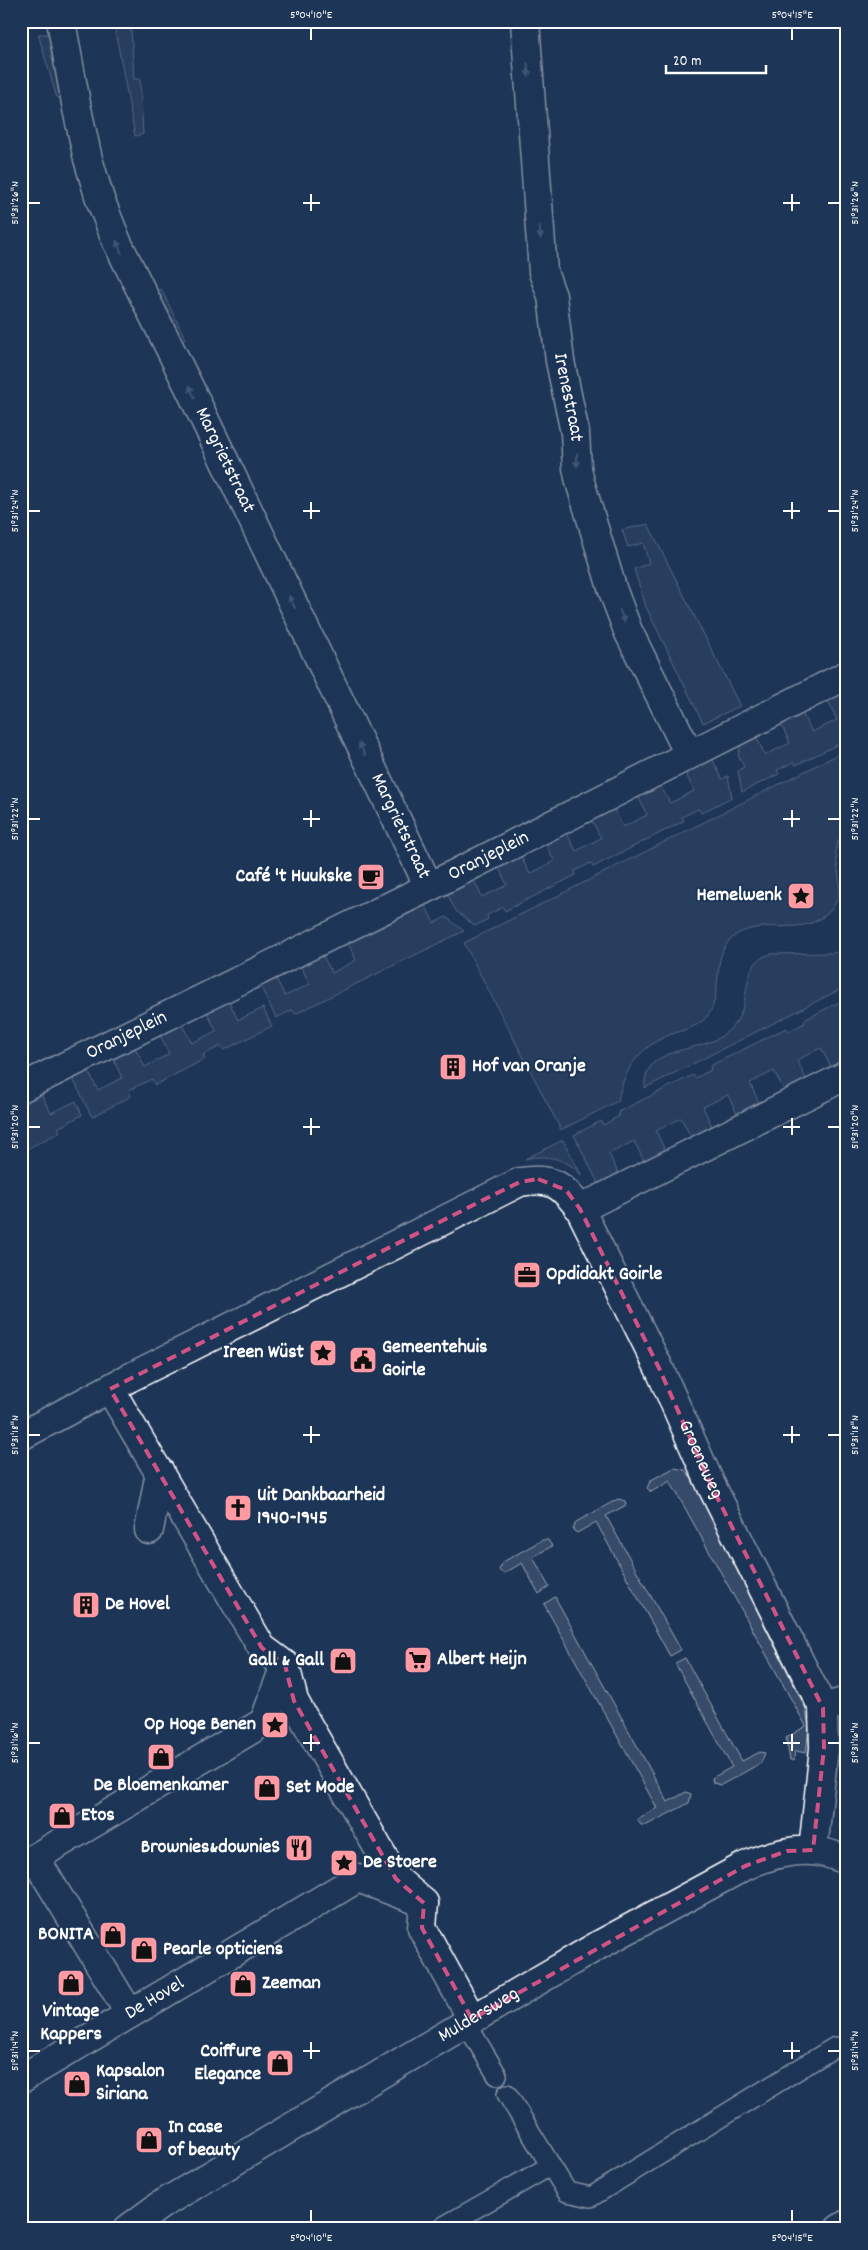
<svg xmlns="http://www.w3.org/2000/svg" width="868" height="2250" viewBox="0 0 868 2250" font-family="Dekko,sans-serif">
	<style>
		.green { fill: #364b69; stroke: #9aa5b4 }
		.lines { fill: none; stroke-linecap: round; stroke-linejoin: round }
		.lane-casing { stroke: #fff; stroke-width: 22 }
		.street-casing { stroke: #fff; stroke-width: 31 }
		.secondary-casing { stroke: #fff; stroke-width: 31 }
		.lane { stroke: #1d3557; stroke-width: 19 }
		.street { stroke: #1d3557; stroke-width: 28 }
		.secondary { stroke: #1d3557; stroke-width: 28 }
		.oneway { fill: #6c7c92 }
		.marked { fill: none; stroke: #d15284; stroke-width: 4; stroke-dasharray: 10 6; stroke-linejoin: round }
		.ticks { fill: none; stroke: #fff; stroke-width: 2 }
		.labels { text-anchor: middle; dominant-baseline: central; stroke-width: 4; stroke-linejoin: round; paint-order: stroke }
		.street-label { font-size: 20px; fill: #fff; stroke: #1d3557 }
		.poi-label { font-size: 20px; font-weight: bold; fill: #fff; stroke: #1d3557; text-anchor: start }
		.neatline { fill: none; stroke: #fff; stroke-width: 2 }
		.ticks-label { font-size: 12px; text-anchor: middle; fill: #fff }
	</style>
	<rect width="100%" height="100%" fill="#1d3557"/>
	<filter id="ink" filterUnits="userSpaceOnUse"><feTurbulence type="fractalNoise" baseFrequency=".02" numOctaves="2"/><feDisplacementMap in="SourceGraphic" scale="10" xChannelSelector="R" yChannelSelector="G"/><feConvolveMatrix kernelMatrix="1 2 1 2 8 2 1 2 1" color-interpolation-filters="sRGB"/></filter>
	<g filter="url(#ink)">
		<g class="green">
			<path d="M115,29H131L134,79H140L143,134L135,136Z"/>
			<path d="M38,34H51L63,97L57,98Z"/>
			<path d="M161,289L185,338L179,341L156,292Z"/>
			<path d="M648,524L740,706L703,723L646,607L634,569L649,563L643,543L628,547L622,530Z"/>
			<path d="M847,688V740L796,765L794,762L777,770L779,774L742,792L738,771L744,767L738,755L742,741L755,734L765,755L790,743L780,722L801,711L812,732L837,720L827,698Z"/>
			<path d="M847,750V831C818,851 860,889 824,916C799,936 763,918 736,935C709,952 725,991 708,1015C700,1026 687,1029 675,1033C642,1044 624,1067 618,1101L561,1130L464,943Z"/>
			<path d="M711,756L722,779L728,776L732,797L701,813L698,809L682,817L684,821L593,867L591,863L575,871L576,875L505,911L503,907L487,915L488,919L475,926L456,911L445,890L472,876L482,897L507,885L497,864L519,853L530,874L554,861L544,840L565,830L576,851L601,838L590,817L613,807L623,827L647,815L637,794L659,783L670,803L694,791L684,770Z"/>
			<path d="M423,901L434,923L446,917L464,931L295,1014L292,1010L276,1018L259,983L274,975L285,996L310,984L299,963L321,952L332,973L356,960L346,939Z"/>
			<path d="M847,949V986L645,1088C641,1045 701,1053 723,1035C730,1030 737,1022 740,1015C750,994 742,961 771,954L833,953Z"/>
			<path d="M847,998V1035L836,1067L832,1069L821,1048L797,1060L807,1081L785,1092L774,1071L750,1083L760,1105L738,1116L728,1095L703,1107L713,1128L692,1139L681,1118L656,1131L666,1152L645,1163L634,1141L609,1154L619,1175L599,1185L574,1135L601,1121L603,1125L619,1116L618,1112L693,1075L695,1078L711,1070L710,1066L786,1028L789,1031L805,1023L804,1020Z"/>
			<path d="M228,999L238,1020L263,1008L272,1026L224,1050L221,1046L203,1055L205,1059L155,1085L152,1079L129,1090L131,1096L92,1117L72,1077L87,1069L98,1090L122,1078L112,1056L134,1046L145,1067L169,1054L159,1033L181,1023L192,1043L216,1031L206,1010Z"/>
			<path d="M40,1092L51,1113L76,1101L82,1115L58,1128L60,1132L21,1152V1102Z"/>
			<path d="M563,1140L582,1176C567,1158 547,1154 525,1159Z"/>
			<path d="M674,1468L685,1470L690,1476L805,1707L809,1726L806,1753L795,1751L794,1761L790,1760L786,1738L806,1726L670,1481L651,1492L647,1488L651,1480Z"/>
			<path d="M618,1499L625,1501L626,1505L606,1516L681,1650L670,1656L596,1522L577,1533L573,1530L576,1522Z"/>
			<path d="M542,1540H548L552,1546L533,1557L549,1587L539,1594L522,1563L503,1574L499,1570L503,1562Z"/>
			<path d="M555,1597L668,1802L686,1792L691,1794L689,1803L647,1825H641L637,1819L657,1808L544,1604Z"/>
			<path d="M685,1658L742,1761L760,1752L765,1753L761,1763L721,1785L713,1783L712,1778L732,1767L675,1663Z"/>
		</g>
		<g class="lines">
			<defs>
				<g id="lane">
					<path d="M466,2023L497,2075"/>
					<path d="M507,2094L567,2192L591,2197L835,2047"/>
					<path d="M439,2229L550,2166"/>
				</g>
				<g id="street">
					<path id="s1" d="M61,21L77,109L88,159L100,199L117,242L190,389L429,887"/>
					<path id="s2" d="M525,21L543,272L552,296L560,361L575,433L577,468L580,482L613,591L628,631L689,754"/>
					<path id="s3" d="M21,1088L429,887L847,675"/>
					<path id="s4" d="M580,1209L659,1368L711,1485L823,1708L824,1748L813,1850"/>
					<path d="M21,1436L129,1378L520,1182C552,1177 561,1184 580,1209L847,1075"/>
					<path d="M149,1530L160,1472"/>
					<path d="M823,1708L847,1701"/>
					<path d="M35,1858L130,2014"/>
					<path d="M21,1866L264,1722L285,1665"/>
					<path d="M424,1903L422,1928L472,2019"/>
					<path id="s5" d="M21,2079L358,1878L424,1903L396,1879L294,1701L285,1665L262,1648L110,1389"/>
					<path d="M839,2229L847,2224"/>
				</g>
				<g id="secondary">
					<path id="s6" d="M128,2229L159,2206L527,1987L599,1945L745,1866C777,1851 813,1843 847,1861"/>
				</g>
			</defs>
			<use href="#lane" class="lane-casing"/>
			<use href="#street" class="street-casing"/>
			<use href="#secondary" class="secondary-casing"/>
			<use href="#lane" class="lane"/>
			<use href="#street" class="street"/>
			<use href="#secondary" class="secondary"/>
		</g>
		<defs><path id="oneway-solid" d="M-6-.8H1V-3.2L6.5 0L1 3.2V.8H-6Z" transform="scale(1.25)"/></defs>
		<g class="oneway">
			<use href="#oneway-solid" transform="translate(528 70) rotate(86)"/>
			<use href="#oneway-solid" transform="translate(540 232) rotate(86)"/>
			<use href="#oneway-solid" transform="translate(119 247) rotate(-114)"/>
			<use href="#oneway-solid" transform="translate(192 392) rotate(-115)"/>
			<use href="#oneway-solid" transform="translate(577 460) rotate(90)"/>
			<use href="#oneway-solid" transform="translate(292 602) rotate(-116)"/>
			<use href="#oneway-solid" transform="translate(622 616) rotate(69)"/>
			<use href="#oneway-solid" transform="translate(362 749) rotate(-116)"/>
		</g>
	</g>
	<path d="M0 0H868V2250H0ZM538,1179L566,1190L580,1209L659,1368L711,1485L823,1708L824,1748L813,1850L787,1851L745,1866L472,2019L422,1928L424,1903L396,1879L294,1701L285,1665L262,1648L110,1389L491,1196L520,1182Z" fill="#1d3557" fill-opacity=".55" fill-rule="evenodd"/>
	<path class="marked" d="M538,1179L566,1190L580,1209L659,1368L711,1485L823,1708L824,1748L813,1850L787,1851L745,1866L472,2019L422,1928L424,1903L396,1879L294,1701L285,1665L262,1648L110,1389L491,1196L520,1182Z"/>
	<path class="ticks" d="M311,28V40M792,28V40M311,194V211M792,194V211M28,203H40M303,203H320M783,203H800M828,203H840M311,502V519M792,502V519M28,511H40M303,511H320M783,511H800M828,511H840M311,810V827M792,810V827M28,819H40M303,819H320M783,819H800M828,819H840M311,1118V1135M792,1118V1135M28,1127H40M303,1127H320M783,1127H800M828,1127H840M311,1426V1443M792,1426V1443M28,1435H40M303,1435H320M783,1435H800M828,1435H840M311,1734V1751M792,1734V1751M28,1743H40M303,1743H320M783,1743H800M828,1743H840M311,2042V2059M792,2042V2059M28,2051H40M303,2051H320M783,2051H800M828,2051H840M311,2210V2222M792,2210V2222"/>
	<defs>
		<symbol id="cafe-square" viewBox="-11 -11 22 22"><rect x="-9" y="-9" width="18" height="18" rx="4" fill="#ff9aa2" stroke="#1d3557"/><path d="M-5.5-4.5H6V0H3Q3 3.5 0 3.5H-2.5Q-5.5 3.5-5.5 0ZM3-3.2v2h1.7v-2ZM-6 4.5H4V6H-6Z" fill="#111"/></symbol>
		<symbol id="sight-square" viewBox="-11 -11 22 22"><rect x="-9" y="-9" width="18" height="18" rx="4" fill="#ff9aa2" stroke="#1d3557"/><path d="M0-6L1.8-2.2L6-1.7L2.9 1.2L3.7 5.4L0 3.3L-3.7 5.4L-2.9 1.2L-6-1.7L-1.8-2.2Z" fill="#111"/></symbol>
		<symbol id="building-square" viewBox="-11 -11 22 22"><rect x="-9" y="-9" width="18" height="18" rx="4" fill="#ff9aa2" stroke="#1d3557"/><path d="M-4-6H4V6H1V3H-1V6H-4ZM-2.5-4.3h1.7v1.8h-1.7ZM.8-4.3h1.7v1.8H.8ZM-2.5-1h1.7V.8h-1.7ZM.8-1h1.7V.8H.8Z" fill="#111"/></symbol>
		<symbol id="office-square" viewBox="-11 -11 22 22"><rect x="-9" y="-9" width="18" height="18" rx="4" fill="#ff9aa2" stroke="#1d3557"/><path d="M-6-3h4V-5.5h4V-3h4V5H-6ZM-1-4.5V-3h2v-1.5ZM-6 0V1H6V0Z" fill="#111"/></symbol>
		<symbol id="civic-square" viewBox="-11 -11 22 22"><rect x="-9" y="-9" width="18" height="18" rx="4" fill="#ff9aa2" stroke="#1d3557"/><path d="M-.6-6.5H3V-4.5H.6V-3L4-1V1h2V6H-6V1h2V-1L-.6-3ZM-1.2 2.5V6h2.4V2.5Z" fill="#111"/></symbol>
		<symbol id="church-square" viewBox="-11 -11 22 22"><rect x="-9" y="-9" width="18" height="18" rx="4" fill="#ff9aa2" stroke="#1d3557"/><path d="M-1.2-6h2.4v3.5h3.3v2.4h-3.3V6h-2.4V-.1h-3.3v-2.4h3.3Z" fill="#111"/></symbol>
		<symbol id="supermarket-square" viewBox="-11 -11 22 22"><rect x="-9" y="-9" width="18" height="18" rx="4" fill="#ff9aa2" stroke="#1d3557"/><path d="M-6-5.5h2.5l.6 2H6L4.5 2H-2.5L-4.4-4H-6ZM-1.5 3.2a1.3 1.3 0 1 0 .1 0ZM3 3.2a1.3 1.3 0 1 0 .1 0Z" fill="#111"/></symbol>
		<symbol id="shop-square" viewBox="-11 -11 22 22"><rect x="-9" y="-9" width="18" height="18" rx="4" fill="#ff9aa2" stroke="#1d3557"/><path d="M-5-2.5h2.3a2.7 3.5 0 0 1 5.4 0H5L5.5 6h-11ZM-1.5-2.5h3a1.5 2.3 0 0 0-3 0Z" fill="#111"/></symbol>
		<symbol id="restaurant-square" viewBox="-11 -11 22 22"><rect x="-9" y="-9" width="18" height="18" rx="4" fill="#ff9aa2" stroke="#1d3557"/><path d="M-5-6h1v4h1v-4h1v4h1v-4h1v5L-1.5 .5V6h-2V.5L-5-1ZM5-6V6H3V1.5H1.5Q1.5-4 5-6Z" fill="#111"/></symbol>
	</defs>
	<g fill-rule="evenodd">
		<use href="#cafe-square" x="355" y="861" width="32" height="32"/>
		<use href="#sight-square" x="785" y="880" width="32" height="32"/>
		<use href="#building-square" x="437" y="1051" width="32" height="32"/>
		<use href="#office-square" x="511" y="1259" width="32" height="32"/>
		<use href="#sight-square" x="307" y="1337" width="32" height="32"/>
		<use href="#civic-square" x="347" y="1344" width="32" height="32"/>
		<use href="#church-square" x="222" y="1492" width="32" height="32"/>
		<use href="#building-square" x="70" y="1589" width="32" height="32"/>
		<use href="#supermarket-square" x="402" y="1644" width="32" height="32"/>
		<use href="#shop-square" x="327" y="1645" width="32" height="32"/>
		<use href="#sight-square" x="259" y="1709" width="32" height="32"/>
		<use href="#shop-square" x="145" y="1741" width="32" height="32"/>
		<use href="#shop-square" x="251" y="1772" width="32" height="32"/>
		<use href="#shop-square" x="46" y="1800" width="32" height="32"/>
		<use href="#restaurant-square" x="283" y="1832" width="32" height="32"/>
		<use href="#sight-square" x="328" y="1847" width="32" height="32"/>
		<use href="#shop-square" x="97" y="1919" width="32" height="32"/>
		<use href="#shop-square" x="128" y="1934" width="32" height="32"/>
		<use href="#shop-square" x="55" y="1967" width="32" height="32"/>
		<use href="#shop-square" x="227" y="1968" width="32" height="32"/>
		<use href="#shop-square" x="264" y="2047" width="32" height="32"/>
		<use href="#shop-square" x="61" y="2068" width="32" height="32"/>
		<use href="#shop-square" x="133" y="2124" width="32" height="32"/>
	</g>
	<g class="labels">
		<g class="street-label">
			<text stroke="none"><textPath href="#s2" startOffset="380">Irenestraat</textPath></text>
			<text stroke="none"><textPath href="#s1" startOffset="472">Margrietstraat</textPath></text>
			<text stroke="none"><textPath href="#s1" startOffset="878">Margrietstraat</textPath></text>
			<text stroke="none"><textPath href="#s3" startOffset="522">Oranjeplein</textPath></text>
			<text stroke="none"><textPath href="#s3" startOffset="118">Oranjeplein</textPath></text>
			<text stroke="none"><textPath href="#s4" startOffset="278">Groeneweg</textPath></text>
			<text stroke="none"><textPath href="#s5" startOffset="156">De Hovel</textPath></text>
			<text stroke="none"><textPath href="#s6" startOffset="411">Muldersweg</textPath></text>
		</g>
		<g class="poi-label">
			<text x="352" y="877" text-anchor="end">Café 't Huukske</text>
			<text x="782" y="896" text-anchor="end">Hemelwenk</text>
			<text x="472" y="1067">Hof van Oranje</text>
			<text x="546" y="1275">Opdidakt Goirle</text>
			<text x="382" y="1348">Gemeentehuis<tspan x="382" dy="23">Goirle</tspan></text>
			<text x="304" y="1353" text-anchor="end">Ireen Wüst</text>
			<text x="257" y="1496">Uit Dankbaarheid<tspan x="257" dy="23">1940-1945</tspan></text>
			<text x="105" y="1605">De Hovel</text>
			<text x="437" y="1660">Albert Heijn</text>
			<text x="324" y="1661" text-anchor="end">Gall &amp; Gall</text>
			<text x="256" y="1725" text-anchor="end">Op Hoge Benen</text>
			<text x="161" y="1786" text-anchor="middle">De Bloemenkamer</text>
			<text x="286" y="1788">Set Mode</text>
			<text x="81" y="1816">Etos</text>
			<text x="280" y="1848" text-anchor="end">Brownies&amp;downieS</text>
			<text x="363" y="1863">De Stoere</text>
			<text x="94" y="1935" text-anchor="end">BONITA</text>
			<text x="163" y="1950">Pearle opticiens</text>
			<text x="262" y="1984">Zeeman</text>
			<text x="71" y="2012" text-anchor="middle">Vintage<tspan x="71" dy="23">Kappers</tspan></text>
			<text x="261" y="2052" text-anchor="end">Coiffure<tspan x="261" dy="23">Elegance</tspan></text>
			<text x="96" y="2072">Kapsalon<tspan x="96" dy="23">Siriana</tspan></text>
			<text x="168" y="2128">In case<tspan x="168" dy="23">of beauty</tspan></text>
		</g>
	</g>
	<rect width="868" height="2250" fill="none" stroke="#1d3557" stroke-width="55"/>
	<path d="M666 65v8h100v-8" fill="none" stroke="#ffffff" stroke-width="2.5"/>
	<text x="673" y="65" font-size="15" fill="#ffffff" stroke="#1d3557" stroke-width="4" paint-order="stroke">20 m</text>
	<rect x="28" y="28" width="812" height="2194" class="neatline"/>
	<g class="ticks-label">
		<text x="311" y="18">5°04'10"E</text>
		<text x="792" y="18">5°04'15"E</text>
		<text transform="translate(14 203) rotate(-90)" y="4">51°31'26"N</text>
		<text transform="translate(854 203) rotate(-90)" y="4">51°31'26"N</text>
		<text transform="translate(14 511) rotate(-90)" y="4">51°31'24"N</text>
		<text transform="translate(854 511) rotate(-90)" y="4">51°31'24"N</text>
		<text transform="translate(14 819) rotate(-90)" y="4">51°31'22"N</text>
		<text transform="translate(854 819) rotate(-90)" y="4">51°31'22"N</text>
		<text transform="translate(14 1127) rotate(-90)" y="4">51°31'20"N</text>
		<text transform="translate(854 1127) rotate(-90)" y="4">51°31'20"N</text>
		<text transform="translate(14 1435) rotate(-90)" y="4">51°31'18"N</text>
		<text transform="translate(854 1435) rotate(-90)" y="4">51°31'18"N</text>
		<text transform="translate(14 1743) rotate(-90)" y="4">51°31'16"N</text>
		<text transform="translate(854 1743) rotate(-90)" y="4">51°31'16"N</text>
		<text transform="translate(14 2051) rotate(-90)" y="4">51°31'14"N</text>
		<text transform="translate(854 2051) rotate(-90)" y="4">51°31'14"N</text>
		<text x="311" y="2241">5°04'10"E</text>
		<text x="792" y="2241">5°04'15"E</text>
	</g>
</svg>
